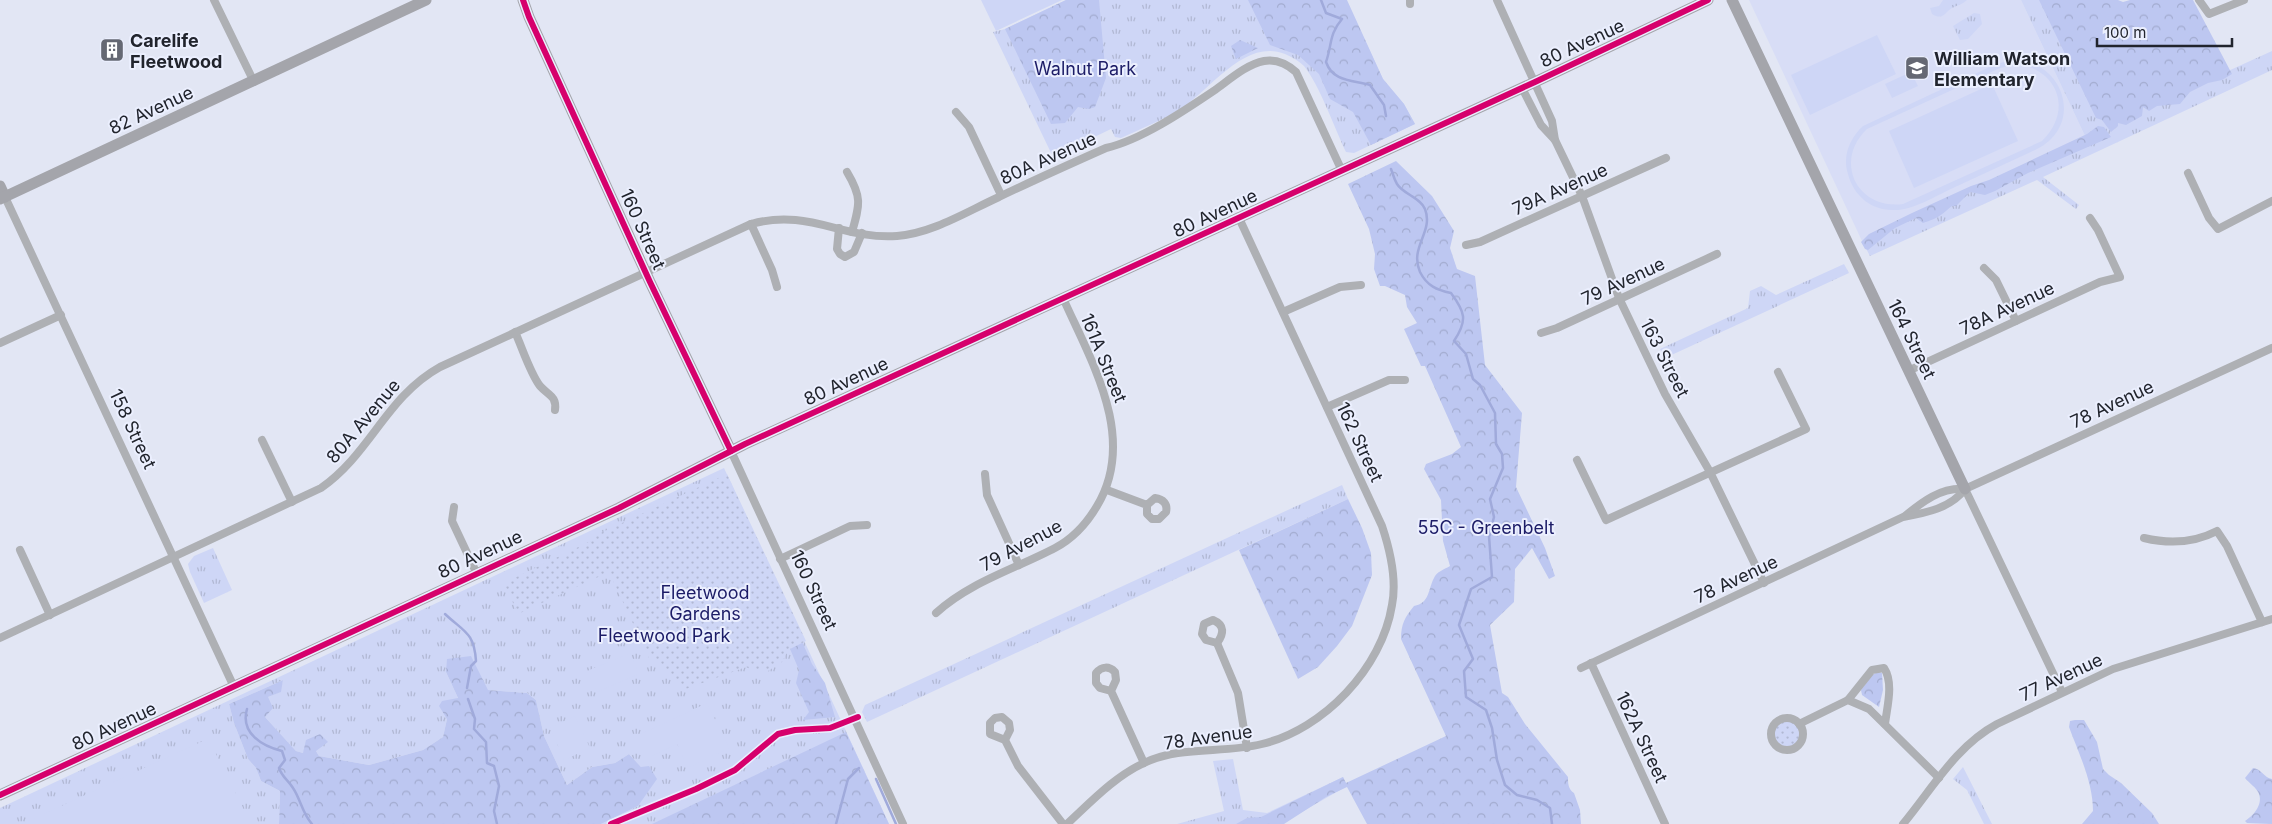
<svg xmlns="http://www.w3.org/2000/svg" width="2272" height="824" viewBox="0 0 2272 824" font-family="Inter,sans-serif">
	<style>
		.built { fill: #d8ddf6 }
		.grass { fill: url(#grass-tufts) }
		.forest { fill: url(#forest-crowns) }
		.garden { fill: url(#garden-dots) }
		.pitch { fill: #ced6f6; fill-rule: evenodd }
		.lines { fill: none; stroke-linecap: round; stroke-linejoin: round }
		.stream { stroke: #a0aadb; stroke-width: 2.5 }
		.street { stroke: #aeb0b4; stroke-width: 8 }
		.secondary { stroke: #a4a5ab; stroke-width: 11 }
		.cycleway-casing { stroke: #ebeffe; stroke-width: 9 }
		.cycleway { stroke: #d6006c; stroke-width: 6 }
		.labels { text-anchor: middle; dominant-baseline: central; stroke-width: 4; stroke-linejoin: round; paint-order: stroke }
		.poi-label { font-size: 18px; font-weight: bold; fill: #21242d; stroke: #ebeffe; text-anchor: start }
		.street-label { font-size: 18px; fill: #21242d; stroke: #ebeffe }
		.park-label { font-size: 18px; fill: #1c1c67; stroke: #ebeffe }
	</style>
	<defs>
		<pattern id="grass-tufts" width="24" height="20" patternUnits="userSpaceOnUse" patternTransform="scale(1.25)"><rect width="24" height="20" fill="#ced6f6"/><path d="M3 7l-1-3M5 7V3M7 7l1-3M15 17l-1-3M17 17v-4M19 17l1-3" fill="none" stroke="#b1b8d3"/></pattern>
		<pattern id="forest-crowns" width="20" height="18" patternUnits="userSpaceOnUse" patternTransform="scale(1.25)"><rect width="20" height="18" fill="#bdc7f1"/><path d="M2 6a3 3 0 1 1 6 0M12 15a3 3 0 1 1 6 0" fill="none" stroke="#a2abcf"/></pattern>
		<pattern id="garden-dots" width="8" height="8" patternUnits="userSpaceOnUse" patternTransform="scale(1.25)"><rect width="8" height="8" fill="#ced6f6"/><path d="M2 2h.1M6 6h.1" fill="none" stroke="#b1b8d3" stroke-width="1.8" stroke-linecap="round"/></pattern>
	</defs>
	<rect width="100%" height="100%" fill="#e2e6f4"/>
	<path class="built" d="M1749,0H2021L2085,136L1862,241Z"/>
	<g class="grass">
		<path d="M1066,0H1346L1383,79L1404,104L1415,124L1354,153L1346,152C1335,129 1319,84 1304,66C1299,61 1292,57 1285,54C1244,38 1210,91 1179,110C1161,121 1140,129 1121,138L1115,137L1111,129L1053,157L993,32L1005,29Z"/>
		<path d="M1943,0H1967C1963,4 1958,5 1952,8C1945,12 1943,21 1932,14L1930,8L1939,6Z"/>
		<path d="M2021,0H2112L2160,102L2272,51V70L2043,177L2079,205L2076,209L2037,180L1870,256L1862,241L2085,136Z"/>
		<path d="M1974,13L1980,14L1982,24L1968,39L1960,40L1953,26Z"/>
		<path d="M1844,264L1849,273L1665,358L1660,349L1748,308L1750,291L1761,286L1776,295Z"/>
		<path d="M724,468L889,824H601L638,806L641,767L629,754L615,763L592,767L567,785L544,736L536,700L527,693L488,690L446,672L458,698L447,719L443,737L423,750L369,765L319,756L316,751L303,753L296,751L265,717L268,697L280,692L283,680L229,704L234,723L248,759L256,768L261,781L280,791L279,824H0V808Z"/>
		<path d="M1342,485L1348,499L867,722L862,712L865,705Z"/>
		<path d="M213,548L232,590L204,603L190,572L188,564L194,556Z"/>
		<path d="M1233,759L1243,810L1267,813L1343,777L1347,786L1281,824H1177L1224,811L1213,761Z"/>
		<path d="M1963,767L1992,824H1984L1967,790L1953,779Z"/>
	</g>
	<g class="forest">
		<path d="M1066,0H1099L1106,78L1095,107L1089,109L1078,107L1065,123L1051,124L1005,29Z"/>
		<path d="M1248,0H1347L1383,79L1404,104L1415,124L1371,145L1353,112L1330,99L1319,74L1298,55L1270,45Z"/>
		<path d="M2039,0H2118L2123,2L2130,0H2193L2232,74L2222,80L2208,83L2190,92L2180,104L2157,106L2149,111L2143,107L2142,116L2126,125L2118,123V126L2111,132L2102,120L2096,118Z"/>
		<path d="M1240,40L1258,48L1236,59L1231,46Z"/>
		<path d="M2098,126L2104,127L2111,137L2028,173L1995,191L1985,195L1970,192L1956,206H1952C1941,215 1939,218 1923,223L1916,218L1895,228L1868,250L1865,249L1861,242L1869,234L1912,213L1971,186L1989,180L2087,134Z"/>
		<path d="M1396,161L1432,196L1454,231L1450,248L1457,269L1475,276L1485,365L1522,413L1516,487L1545,548L1555,576L1549,579L1532,548L1515,569L1514,602L1490,625L1502,693L1508,697L1525,724L1568,777C1568,783 1568,789 1574,793L1580,810L1581,824H1367L1347,787L1326,797L1284,824H1236L1247,818L1261,817L1343,777L1346,783L1446,736L1401,639C1401,624 1405,617 1414,606C1430,603 1428,589 1434,578C1436,572 1445,569 1450,566L1443,541L1441,500L1424,469L1426,464L1452,454L1461,447L1425,366H1421L1404,329L1417,323L1407,307L1405,295L1385,286H1380L1374,269L1375,254L1369,229L1348,184Z"/>
		<path d="M1348,499L1362,528L1371,553L1372,575L1352,626L1337,646L1318,667L1298,679L1239,550Z"/>
		<path d="M770,570L812,664L825,683L835,717L803,720L809,712L796,683L799,670L761,581Z"/>
		<path d="M471,656L488,690L527,693L536,700L544,736L567,785L592,767L615,763L629,754L641,767L649,766L657,779L638,806L601,824H279L280,791L261,781L256,768L248,759L234,723L229,704L283,680L281,692L268,697L273,708L265,717L296,751L303,753L306,740L320,734L328,742L316,751L319,756L369,765L423,750L443,737L447,719L439,706L442,701L458,698L446,672L447,659Z"/>
		<path d="M1878,672L1882,673L1883,690L1879,707L1862,695L1861,690L1872,675Z"/>
		<path d="M2075,720H2084L2097,742L2103,769L2109,775L2121,783L2152,813L2159,824H2082L2093,811C2093,782 2079,754 2069,727L2070,721Z"/>
		<path d="M846,732L889,824H652Z"/>
		<path d="M2253,768C2262,769 2264,778 2272,779V824L2247,823L2245,821C2253,816 2263,805 2259,794C2257,788 2249,783 2245,778Z"/>
	</g>
	<g class="garden">
		<path d="M727,474L806,641L788,650L782,662L768,671H754L746,667L683,690L659,661L649,658L609,572L518,614L504,583L593,540L592,537Z"/>
		<circle cx="1787" cy="734" r="13"/>
	</g>
	<g class="pitch">
		<path d="M981,0H1062L996,31Z"/>
		<path d="M1877,35L1896,74L1810,115L1791,75Z"/>
		<path d="M2012,60C2064,59 2085,125 2037,149C2009,162 1981,175 1953,188C1935,196 1913,211 1892,210C1871,210 1853,195 1848,174C1842,156 1850,138 1863,126L1996,64ZM2019,64C2060,72 2072,112 2042,141L1903,204C1857,210 1833,161 1867,129L2000,68Z"/>
		<path d="M1911,72L1918,86L1892,98L1885,84Z"/>
		<path d="M1992,84L2018,141L1914,188L1889,131Z"/>
		<path d="M630,653L639,674L597,692L587,671Z"/>
		<path d="M707,703L729,748L688,768L677,744L652,756L641,734Z"/>
		<path d="M575,716L590,748L564,760L550,728Z"/>
		<path d="M203,741L211,744L251,824H22Z"/>
	</g>
	<g class="lines">
		<g class="stream">
			<path d="M1321,0L1326,13L1342,19C1329,34 1332,45 1326,62C1333,82 1352,80 1370,85L1384,105L1386,116"/>
			<path d="M1391,169C1393,174 1394,179 1397,184C1403,194 1421,198 1425,209C1434,232 1409,247 1420,272C1427,286 1437,290 1451,293C1465,312 1468,320 1454,341L1466,354L1473,379L1480,385L1495,413L1496,444L1502,454L1503,468L1490,499L1494,517L1489,536L1492,577L1471,589L1459,625L1473,659L1464,671L1466,697L1486,710L1492,728L1497,760L1505,785L1517,795L1537,800L1550,808L1552,824"/>
			<path d="M445,614C464,632 474,632 476,661L471,666L467,688"/>
			<path d="M468,699L475,719L474,729L486,742L487,763L494,766L499,786L494,811L497,824"/>
			<path d="M247,709C240,733 262,746 282,751L285,760L279,768C282,777 288,780 293,788C301,800 302,813 312,824"/>
			<path d="M876,779L896,824"/>
			<path d="M836,824L848,779L859,768"/>
		</g>
		<g class="street">
			<path d="M214,0L254,82"/>
			<path d="M1497,0L1552,121L1555,140L1582,196L1619,298L1665,394L1710,472L1764,583"/>
			<path d="M2199,0L2209,14L2244,0"/>
			<path d="M1410,4V0"/>
			<path d="M1522,88L1541,125L1555,140"/>
			<path d="M956,112L969,127L1001,195"/>
			<path d="M847,172C862,197 860,204 852,232"/>
			<path d="M2188,173L2209,218L2218,229L2272,201"/>
			<path d="M5,197L234,687"/>
			<path d="M751,224L772,270L777,287"/>
			<path d="M839,228L837,249L840,254L845,257L854,252L862,233"/>
			<path d="M1466,245L1480,242L1666,158"/>
			<path d="M1984,268L1996,280L2016,321"/>
			<path d="M1283,312L1340,287L1361,285"/>
			<path d="M515,332C522,347 530,373 540,386C548,395 557,396 555,410"/>
			<path d="M1541,333L1557,328L1717,254"/>
			<path d="M0,343L61,315"/>
			<path d="M1908,371L2100,282L2120,277L2098,230L2090,218"/>
			<path d="M1327,407L1389,380H1405"/>
			<path d="M262,440L292,502"/>
			<path d="M731,451L903,824"/>
			<path d="M1577,460L1606,520L1806,429L1778,372"/>
			<path d="M985,474L987,495L1019,565"/>
			<path d="M1965,489L2062,692"/>
			<path d="M1107,490L1147,505V514L1152,519H1159L1166,512C1168,504 1163,499 1155,498L1147,505"/>
			<path d="M454,507L452,521L476,572"/>
			<path d="M1905,516C1922,502 1941,487 1965,489"/>
			<path d="M2144,538C2169,544 2194,543 2217,531L2227,546L2262,622"/>
			<path d="M20,550L50,615"/>
			<path d="M780,559L850,526L867,525"/>
			<path d="M936,613C970,582 1015,569 1055,548C1074,538 1087,523 1097,506C1138,438 1091,361 1063,298"/>
			<path d="M1213,620C1225,625 1224,634 1217,643L1206,640L1202,634L1204,624Z"/>
			<path d="M0,638L321,488C371,453 386,397 440,367L751,224C809,208 843,240 897,236C933,233 966,212 999,197C1034,180 1070,164 1106,148C1141,140 1184,111 1215,90C1229,80 1247,64 1264,61C1276,59 1287,64 1296,72L1342,171"/>
			<path d="M1217,643L1238,693L1247,748"/>
			<path d="M1591,663L1665,824"/>
			<path d="M1581,668L1903,517C1926,513 1951,508 1965,489L2272,348"/>
			<path d="M1111,691L1100,688L1096,683V673C1102,666 1109,666 1115,672L1116,680L1111,691L1144,763"/>
			<path d="M1848,700L1872,670L1884,668C1894,683 1887,707 1885,724"/>
			<circle cx="1787" cy="734" r="16"/>
			<path d="M1799,724L1848,700L1869,709L1939,778"/>
			<path d="M1005,740L1010,730L1009,723L1002,717L995,718L990,723V734L1005,740L1018,766L1063,824"/>
			<path d="M1067,824C1091,802 1114,777 1144,763C1181,745 1223,754 1262,744C1324,729 1382,668 1392,605C1397,580 1390,550 1382,526L1239,218"/>
			<path d="M1903,824C1932,789 1956,746 1997,724L2113,669L2272,619"/>
		</g>
		<g class="secondary">
			<path d="M523,0L529,17L650,282L731,451"/>
			<path d="M1732,0L1965,489"/>
			<path d="M0,186L5,197"/>
			<path d="M0,199L426,0"/>
			<path d="M0,795L619,508L745,444L1535,82L1708,0"/>
		</g>
		<defs>
			<g id="cycleway">
				<path d="M523,0L529,17L650,282L731,451"/>
				<path d="M0,795L619,508L745,444L1535,82L1708,0"/>
				<path d="M611,824L696,789L735,770L778,734L795,730L830,728L858,717"/>
			</g>
		</defs>
		<use href="#cycleway" class="cycleway-casing"/>
		<use href="#cycleway" class="cycleway"/>
	</g>
	<defs>
		<symbol id="building-square" viewBox="-11 -11 22 22"><rect x="-9" y="-9" width="18" height="18" rx="4" fill="#656873" stroke="#ebeffe"/><path d="M-4-6H4V6H1V3H-1V6H-4ZM-2.5-4.3h1.7v1.8h-1.7ZM.8-4.3h1.7v1.8H.8ZM-2.5-1h1.7V.8h-1.7ZM.8-1h1.7V.8H.8Z" fill="#fff"/></symbol>
		<symbol id="school-square" viewBox="-11 -11 22 22"><rect x="-9" y="-9" width="18" height="18" rx="4" fill="#656873" stroke="#ebeffe"/><path d="M0-5L7-2L0 1L-7-2ZM-4 1L0 2.5L4 1V4Q0 6-4 4Z" fill="#fff"/></symbol>
	</defs>
	<g fill-rule="evenodd">
		<use href="#building-square" x="98" y="36" width="28" height="28"/>
		<use href="#school-square" x="1903" y="54" width="28" height="28"/>
	</g>
	<g class="labels">
		<g class="poi-label">
			<text x="130" y="40">Carelife<tspan x="130" dy="21">Fleetwood</tspan></text>
			<text x="1934" y="58">William Watson<tspan x="1934" dy="21">Elementary</tspan></text>
		</g>
		<g class="street-label">
			<text transform="translate(1582 43) rotate(-25)">80 Avenue</text>
			<text transform="translate(151 110) rotate(-25)">82 Avenue</text>
			<text transform="translate(1048 158) rotate(-24)">80A Avenue</text>
			<text transform="translate(1560 189) rotate(-24)">79A Avenue</text>
			<text transform="translate(1215 213) rotate(-25)">80 Avenue</text>
			<text transform="translate(643 229) rotate(66)">160 Street</text>
			<text transform="translate(1623 281) rotate(-25)">79 Avenue</text>
			<text transform="translate(2007 308) rotate(-25)">78A Avenue</text>
			<text transform="translate(1912 339) rotate(64)">164 Street</text>
			<text transform="translate(1104 358) rotate(68)">161A Street</text>
			<text transform="translate(1665 358) rotate(63)">163 Street</text>
			<text transform="translate(846 381) rotate(-25)">80 Avenue</text>
			<text transform="translate(2112 404) rotate(-25)">78 Avenue</text>
			<text transform="translate(363 421) rotate(-50)">80A Avenue</text>
			<text transform="translate(133 429) rotate(65)">158 Street</text>
			<text transform="translate(1360 442) rotate(65)">162 Street</text>
			<text transform="translate(1021 545) rotate(-28)">79 Avenue</text>
			<text transform="translate(480 554) rotate(-25)">80 Avenue</text>
			<text transform="translate(1736 579) rotate(-25)">78 Avenue</text>
			<text transform="translate(814 590) rotate(65)">160 Street</text>
			<text transform="translate(2061 677) rotate(-25)">77 Avenue</text>
			<text transform="translate(114 726) rotate(-25)">80 Avenue</text>
			<text transform="translate(1208 737) rotate(-8)">78 Avenue</text>
			<text transform="translate(1642 737) rotate(65)">162A Street</text>
		</g>
		<g class="park-label">
			<text x="1085" y="68">Walnut Park</text>
			<text x="1486" y="527">55C - Greenbelt</text>
			<text x="705" y="592">Fleetwood<tspan x="705" dy="21">Gardens</tspan></text>
			<text x="664" y="635">Fleetwood Park</text>
		</g>
	</g>
	<path d="M2097 38v8h135v-8" fill="none" stroke="#21242d" stroke-width="2.5"/>
	<text x="2104" y="38" font-size="15" fill="#21242d" stroke="#ebeffe" stroke-width="4" paint-order="stroke">100 m</text>
</svg>
